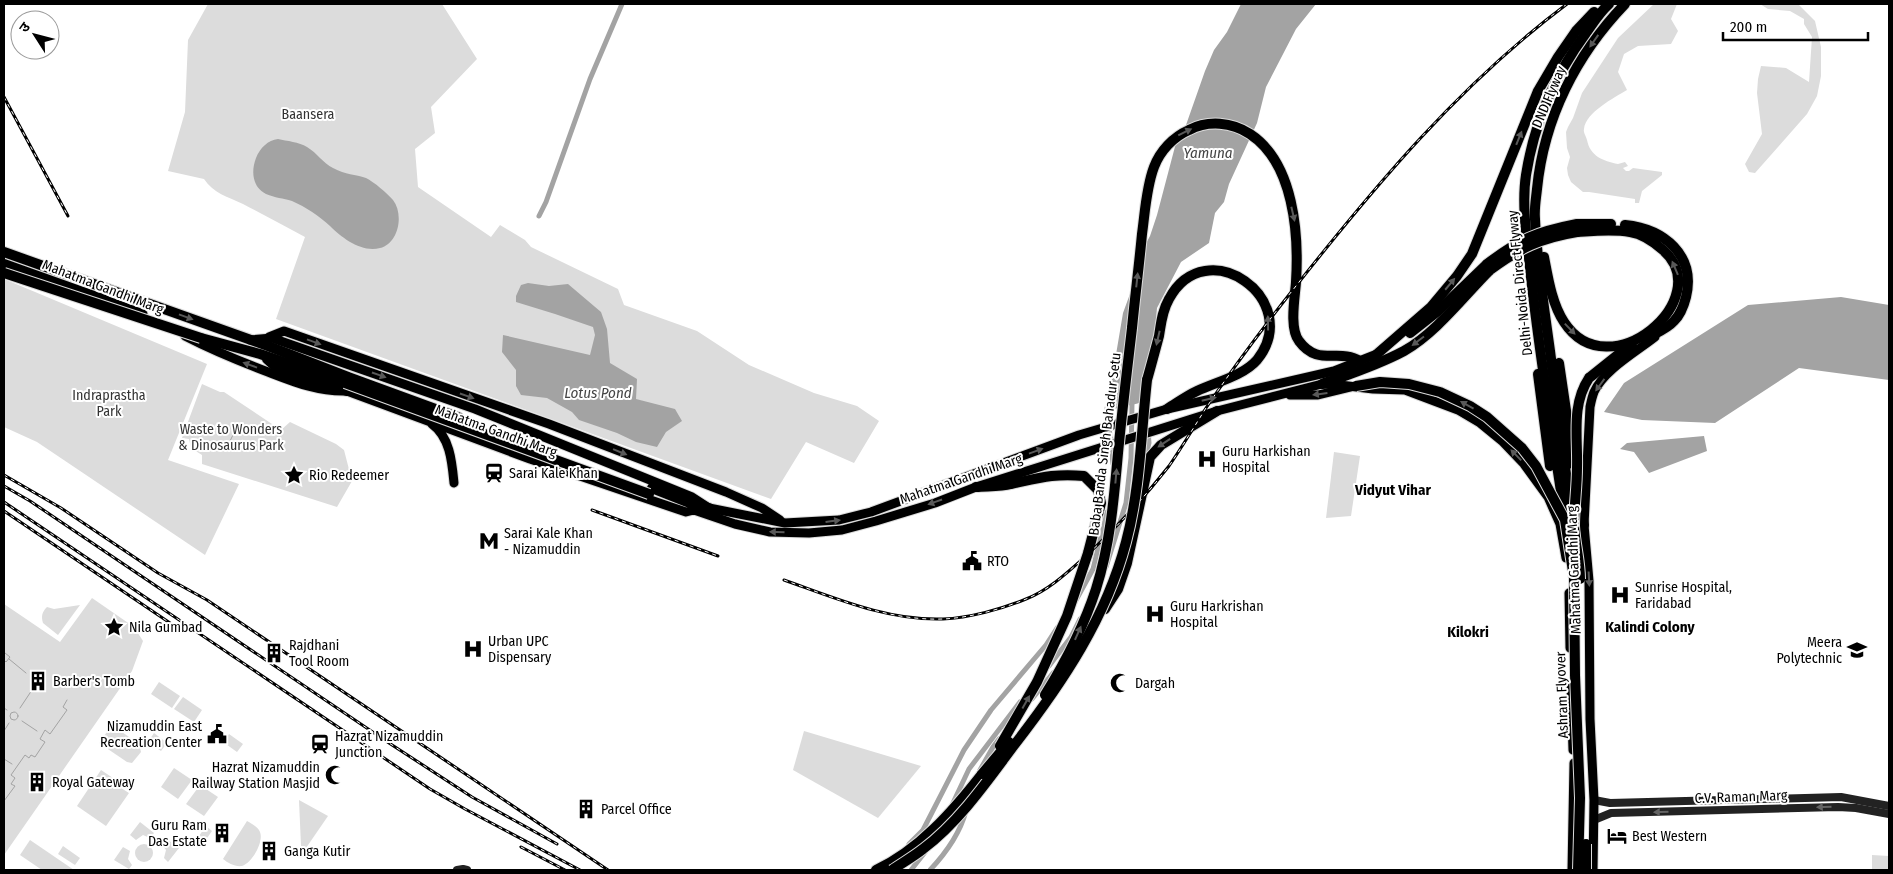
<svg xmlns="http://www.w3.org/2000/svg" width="1893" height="874" viewBox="0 0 1893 874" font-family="'Fira Sans Condensed','Noto Sans Devanagari',sans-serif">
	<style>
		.green { fill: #dcdcdc }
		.water { fill: #a3a3a3 }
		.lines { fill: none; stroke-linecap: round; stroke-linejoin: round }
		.stream { stroke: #a3a3a3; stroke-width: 1 }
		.canal { stroke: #a3a3a3; stroke-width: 5 }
		.primary-casing { stroke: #dbdbdb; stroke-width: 11 }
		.highway-casing { stroke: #dbdbdb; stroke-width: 12 }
		.secondary { stroke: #222; stroke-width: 8 }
		.primary { stroke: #000; stroke-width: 9 }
		.highway { stroke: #000; stroke-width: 10 }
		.rail-casing { stroke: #000; stroke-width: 3 }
		.rail { stroke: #fff; stroke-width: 1; stroke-dasharray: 4; stroke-linecap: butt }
		.highway-bridge-casing { stroke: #dbdbdb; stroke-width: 12; stroke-linecap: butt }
		.highway-bridge { stroke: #000; stroke-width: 10 }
		.oneway { fill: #595959 }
		.oneway2 { fill: #646464 }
		.labels { text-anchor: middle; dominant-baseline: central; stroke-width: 4; stroke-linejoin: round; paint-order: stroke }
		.street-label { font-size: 14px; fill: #000; stroke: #fff }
		.park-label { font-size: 14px; fill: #333; stroke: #fff }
		.poi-label { font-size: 14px; fill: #000; stroke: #fff; text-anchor: start }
		.water-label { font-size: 15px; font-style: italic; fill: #444; stroke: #fff }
		.neighbourhood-label { font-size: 15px; font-weight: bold; fill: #000; stroke: #fff }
	</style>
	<rect width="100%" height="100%" fill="#fff"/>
	<g class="green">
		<path d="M208,4H442L477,59L431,107L435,133L415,149L418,187L491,237L500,225L525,240L531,247L618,289L624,305L697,331L749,365L814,393L857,406L879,421L854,463L806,442L771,499L276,319L305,237C284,226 264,215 243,204C228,197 213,193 204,179L168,171L185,112L188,40Z"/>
		<path d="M1654,4H1677L1671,19L1678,31L1671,44L1638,46L1624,54L1618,72L1627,90C1614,98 1586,112 1584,129C1583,132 1586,136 1587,140C1590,156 1603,161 1618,164L1625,162L1628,166L1623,168L1626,171H1629L1633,168L1662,172V175L1642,191L1639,203H1635V199L1589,192H1583L1571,182L1568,175L1567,168L1570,157L1567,148L1566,132L1568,127L1573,118L1582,93L1618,38Z"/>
		<path d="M1760,4H1798L1815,21L1821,47V76L1817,96L1807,114L1755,173L1749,172L1745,164L1762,134L1757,93L1758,79L1761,66L1786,68L1809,82L1812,37L1804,24V19L1790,11L1768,9Z"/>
		<path d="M4,279L207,364L168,460L239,484L205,555L37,442L4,427Z"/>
		<path d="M202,384L220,392H224L281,430L290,422L336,444L344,450L352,481L337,507L202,464V455L191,448L189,439L182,438Z"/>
		<path d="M1334,452L1360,456L1351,516L1326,518Z"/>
		<path d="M92,598L134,627L143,641L132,671L4,855V604L60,642Z"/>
		<path d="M80,605L58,635L43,623C41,616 42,612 47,607L54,609Z"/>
		<path d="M159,682L180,696L172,708L151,694Z"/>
		<path d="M183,697L202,710L194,722L174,709Z"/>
		<path d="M112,725L139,744L141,752L132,763L127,762L99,743Z"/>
		<path d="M804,731L921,766L878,818L793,770Z"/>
		<path d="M154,733L167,743L161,751L148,742Z"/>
		<path d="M229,734L243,744L237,752L223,742Z"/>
		<path d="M174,768L192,780L178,799L161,787Z"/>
		<path d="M101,770L122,784L121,788L129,793L106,826L77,806Z"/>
		<path d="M200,785L218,797L204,816L186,804Z"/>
		<path d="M299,800L328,816L306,848L301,846Z"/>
		<path d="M247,821C252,824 258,827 260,832C264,842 252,863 242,866C235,867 228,863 223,859Z"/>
		<path d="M140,822L154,833L150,838L143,835L136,840L130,835Z"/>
		<path d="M206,826L212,831L200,848L194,843Z"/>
		<path d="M164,837L179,848L168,862L164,858L166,850L160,842Z"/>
		<path d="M30,840L74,870H42L20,855Z"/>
		<circle cx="144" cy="853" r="9"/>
		<path d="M63,846L80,858L75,865L58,854Z"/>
		<path d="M123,847L130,851L128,859L132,865L129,869L114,860Z"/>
		<path d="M1872,855L1889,856V870H1872Z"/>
	</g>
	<g class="water">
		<path d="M1241,4H1316L1296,29L1266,87L1257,123L1229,184L1224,202L1215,213L1209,243L1181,262L1157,308L1153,353L1145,399L1107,408L1123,313L1138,272L1139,256L1150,236L1157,215L1177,139L1186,125L1205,71L1214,50L1227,32Z"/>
		<path d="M278,139C287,141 299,142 307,147C317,153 323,163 333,168C346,175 355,174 366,178C374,182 387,193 393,200C404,214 399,243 380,248C362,253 342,238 330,226C319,216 306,207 292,201C283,198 275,198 266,194C252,187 251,171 256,158C260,148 268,140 278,139Z"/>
		<path d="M528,283L549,286L568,284L601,312L607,329L610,363L637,379L636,399L675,409L682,421L666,432L657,447L636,442L617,433L579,420L572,412L547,398L521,395L516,386V370L502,352L503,335L590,355L595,335L593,327L555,314L516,302V296L521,285Z"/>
		<path d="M1841,297L1889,305V380L1799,368L1715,423L1642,420L1604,412L1624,383L1748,305Z"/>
		<path d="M1704,436L1707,451L1649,473L1634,452L1620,449L1627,443Z"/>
	</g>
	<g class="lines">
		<g class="stream">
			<path d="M227,447L234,433"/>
			<path d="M4,654L5,653L10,657L6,662L4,660"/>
			<path d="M9,659L26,673"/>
			<path d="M4,708L7,710"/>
			<path d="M20,708L32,690"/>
			<circle cx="14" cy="716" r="4"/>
			<path d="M22,721L37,731"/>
			<path d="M4,731L9,723"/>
			<path d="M4,759L12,764"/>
			<path d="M4,801L15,786L11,784L15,778L11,775L25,755L29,758L31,755L35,757L45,742L40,739L45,730L50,734L67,710L63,707L67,700"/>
		</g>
		<g class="canal">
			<path d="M539,216L546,202L590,79L622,4"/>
			<path d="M1145,459L1149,443L1148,431"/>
			<path d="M1113,464L1107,408L1137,401"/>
			<path d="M1106,567L1126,503L1131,458L1132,403"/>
			<path d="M1075,602L1093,569L1107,512"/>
			<path d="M1049,666L1071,637L1080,619"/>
			<path d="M1032,699L1053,673"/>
			<path d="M980,770L993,747L999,739"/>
			<path d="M952,805L969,769L1020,702"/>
			<path d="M909,844L923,830L964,750L991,710L1046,645L1057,628"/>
			<path d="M911,870L926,851"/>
			<path d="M930,870C946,853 960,833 966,811"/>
		</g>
		<defs>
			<g id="primary">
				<path d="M105,300L143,314"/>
				<path d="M185,336C212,350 239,361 268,372C294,382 318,392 347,391L530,459L677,509L686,512L694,510L735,524L770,532L809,533L842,530L876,521L935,503L976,487L1217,411L1322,384L1340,385L1373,389L1405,390L1458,410L1480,423L1502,441L1524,464L1548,497L1560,524L1566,558"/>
				<path d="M269,337L284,331L549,424L726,492L762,508L780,520"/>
				<path d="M250,340L272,338L475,409L692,497L709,508L785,523L839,520L871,512L1079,435L1167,409L1334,371L1377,354"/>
				<path d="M1290,395H1318L1351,387"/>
				<path d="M432,424C450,437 452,462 454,483"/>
				<path d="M1569,593L1570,648"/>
				<path d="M1571,686L1573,750"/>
				<path d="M1572,870L1574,763"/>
				<path d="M1593,870L1594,800L1590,719L1589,581L1584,525L1590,407C1591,402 1592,397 1594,392C1604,370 1636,352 1655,337"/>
			</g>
			<g id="highway">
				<path d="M1577,224H1611"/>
				<path d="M1625,225C1664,229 1696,255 1686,297C1684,305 1680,315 1674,321C1666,330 1655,333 1645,339"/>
				<path d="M4,252L268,346L348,377"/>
				<path d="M1544,257C1548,278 1552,304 1564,322C1609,391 1718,298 1663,250C1653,241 1643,234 1630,232C1612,229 1594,231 1577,232"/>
				<path d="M4,264L105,300"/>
				<path d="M1132,328C1135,297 1139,266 1142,234C1145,213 1146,188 1154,167C1160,151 1173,137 1189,130C1208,120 1232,122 1250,134C1294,163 1299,234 1296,282C1295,297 1289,328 1299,341C1318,367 1339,348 1360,361"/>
				<path d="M1410,333L1438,311L1487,264"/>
				<path d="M201,338L260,354L345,383"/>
				<path d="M1377,354L1431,307L1457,276L1472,254L1538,91L1558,57L1576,31L1594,12"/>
				<path d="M267,359L277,368L347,391"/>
				<path d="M1559,363L1574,465"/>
				<path d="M1538,374L1550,466"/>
				<path d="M1589,378L1619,354L1632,346"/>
				<path d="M1147,380C1151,366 1155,351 1159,336C1161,324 1162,311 1169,299C1206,230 1305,300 1257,360C1243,376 1216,382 1197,391C1186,396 1177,403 1167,409"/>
				<path d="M1322,384C1350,374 1378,365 1404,351C1436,333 1464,296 1490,270"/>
				<path d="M976,487C988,486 1000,487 1011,484C1039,478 1055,473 1084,476L1098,490L1101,503L1088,553"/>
				<path d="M652,488L690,503L709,508"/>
				<path d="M1578,489L1584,525"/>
				<path d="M1572,513C1563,459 1557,405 1550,351C1544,307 1537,263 1535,219C1534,209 1536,199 1537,189C1544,118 1576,55 1625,4"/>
				<path d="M1565,518C1553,438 1540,358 1531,277C1528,245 1521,207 1526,175C1534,124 1555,75 1586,33C1593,23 1600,12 1609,4"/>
				<path d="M1105,609L1118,589L1127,563L1150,457L1161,445L1217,411"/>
				<path d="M876,870C919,850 953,811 982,774"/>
			</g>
		</defs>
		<use href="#primary" class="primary-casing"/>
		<use href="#highway" class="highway-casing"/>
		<g class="secondary">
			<path d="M1594,800L1610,803L1841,797L1889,806"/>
			<path d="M1594,820L1611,813L1838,807L1856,808L1889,814"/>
			<path d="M457,870L463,869L467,870"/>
		</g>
		<use href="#primary" class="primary"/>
		<use href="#highway" class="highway"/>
		<defs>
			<g id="rail">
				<path d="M4,97L68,216"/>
				<path d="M4,475L61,508L158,573L207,600L608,870"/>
				<path d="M4,486L30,501L389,743L472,797L557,844"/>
				<path d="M4,502L430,789L465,809L580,870"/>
				<path d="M592,510L718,556"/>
				<path d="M4,511L173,625"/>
				<path d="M784,580C835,598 888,621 943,619C969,618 1002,609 1026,599C1049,590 1068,572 1086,556C1116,528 1144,498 1169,466C1182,447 1194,427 1206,408C1233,368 1262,329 1292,291C1374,187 1460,84 1567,4"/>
				<path d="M521,847L565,870"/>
			</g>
		</defs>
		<use href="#rail" class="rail-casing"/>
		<use href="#rail" class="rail"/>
		<defs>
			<g id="highway-bridge">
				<path d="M1487,264C1520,239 1536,232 1577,224"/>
				<path d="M1490,270C1520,248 1540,238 1577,232"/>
				<path d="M4,273L201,338"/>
				<path d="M348,377L460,418"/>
				<path d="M345,383L649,494"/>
				<path d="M1356,386L1380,382L1409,384L1440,392L1470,406L1487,417L1522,448L1536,466L1565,520L1574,578L1575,675L1580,798L1578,870"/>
				<path d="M1580,579C1580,561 1575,544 1574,526C1574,507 1577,487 1577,468C1578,437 1571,405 1589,378"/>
				<path d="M1045,695C1066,661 1084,626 1096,589C1110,545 1114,499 1118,453C1122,412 1127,370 1132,328"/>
				<path d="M1000,746L1037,682L1067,616L1088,553"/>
				<path d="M982,774L1009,742"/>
				<path d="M892,870C902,863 913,857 923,849C960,821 988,780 1015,744C1063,682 1106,618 1126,542C1140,490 1141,434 1147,380"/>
				<path d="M1586,870V844"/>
			</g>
		</defs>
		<use href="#highway-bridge" class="highway-bridge-casing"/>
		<use href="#highway-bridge" class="highway-bridge"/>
	</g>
	<defs><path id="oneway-solid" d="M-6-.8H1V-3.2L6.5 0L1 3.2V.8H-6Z" transform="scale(1.25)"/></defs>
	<g class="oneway">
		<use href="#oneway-solid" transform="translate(1594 41) rotate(125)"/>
		<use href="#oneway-solid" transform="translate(1185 132) rotate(-26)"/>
		<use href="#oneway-solid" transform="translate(1519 138) rotate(-68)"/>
		<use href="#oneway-solid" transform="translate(1293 214) rotate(77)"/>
		<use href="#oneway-solid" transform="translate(1675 268) rotate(-113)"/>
		<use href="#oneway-solid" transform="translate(1137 280) rotate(-84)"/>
		<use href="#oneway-solid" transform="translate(1450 284) rotate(-50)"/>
		<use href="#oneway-solid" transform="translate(186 317) rotate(20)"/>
		<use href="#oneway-solid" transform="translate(1268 323) rotate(-91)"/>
		<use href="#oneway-solid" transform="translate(1570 329) rotate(46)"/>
		<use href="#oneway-solid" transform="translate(1158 338) rotate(103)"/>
		<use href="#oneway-solid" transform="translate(1418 341) rotate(143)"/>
		<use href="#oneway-solid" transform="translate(314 342) rotate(20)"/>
		<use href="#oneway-solid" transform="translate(250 365) rotate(-160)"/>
		<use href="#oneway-solid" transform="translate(379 375) rotate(19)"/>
		<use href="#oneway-solid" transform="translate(1600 385) rotate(126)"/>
		<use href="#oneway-solid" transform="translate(1320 394) rotate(173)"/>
		<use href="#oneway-solid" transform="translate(467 396) rotate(19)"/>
		<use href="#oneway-solid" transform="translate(1209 399) rotate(-13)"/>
		<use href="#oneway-solid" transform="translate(1467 405) rotate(-151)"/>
		<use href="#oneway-solid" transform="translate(1164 443) rotate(146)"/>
		<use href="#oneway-solid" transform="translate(1036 451) rotate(-20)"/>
		<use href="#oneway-solid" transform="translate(620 452) rotate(22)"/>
		<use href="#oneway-solid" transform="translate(1516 455) rotate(-134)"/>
		<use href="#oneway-solid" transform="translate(1116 476) rotate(-85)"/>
		<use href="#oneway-solid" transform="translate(935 502) rotate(161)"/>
		<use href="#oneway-solid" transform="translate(833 521) rotate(-7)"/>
		<use href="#oneway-solid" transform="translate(777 532) rotate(-179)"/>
		<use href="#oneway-solid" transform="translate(1589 579) rotate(87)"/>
		<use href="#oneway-solid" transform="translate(1078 633) rotate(-66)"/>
		<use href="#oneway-solid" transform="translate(1026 702) rotate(-61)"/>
	</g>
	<g class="oneway2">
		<use href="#oneway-solid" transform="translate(1824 807) rotate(178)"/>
		<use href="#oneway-solid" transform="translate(1661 812) rotate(179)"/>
	</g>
	<defs>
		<symbol id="hospital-bare" viewBox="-9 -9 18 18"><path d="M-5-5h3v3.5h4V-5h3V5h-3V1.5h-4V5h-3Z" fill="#000" stroke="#fff" stroke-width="2.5" paint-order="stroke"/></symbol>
		<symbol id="station-bare" viewBox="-9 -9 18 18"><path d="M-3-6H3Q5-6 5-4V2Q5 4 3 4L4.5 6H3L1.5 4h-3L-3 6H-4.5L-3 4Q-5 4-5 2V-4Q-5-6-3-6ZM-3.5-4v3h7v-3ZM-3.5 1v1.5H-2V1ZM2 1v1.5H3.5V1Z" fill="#000" stroke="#fff" stroke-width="2.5" paint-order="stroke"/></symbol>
		<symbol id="sight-bare" viewBox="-9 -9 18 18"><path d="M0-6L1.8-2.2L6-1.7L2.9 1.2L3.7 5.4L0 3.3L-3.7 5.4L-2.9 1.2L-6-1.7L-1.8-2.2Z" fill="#000" stroke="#fff" stroke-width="2.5" paint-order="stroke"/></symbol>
		<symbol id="metro-bare" viewBox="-9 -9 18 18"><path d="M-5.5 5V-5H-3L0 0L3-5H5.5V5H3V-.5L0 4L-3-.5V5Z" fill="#000" stroke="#fff" stroke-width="2.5" paint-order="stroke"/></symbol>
		<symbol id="civic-bare" viewBox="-9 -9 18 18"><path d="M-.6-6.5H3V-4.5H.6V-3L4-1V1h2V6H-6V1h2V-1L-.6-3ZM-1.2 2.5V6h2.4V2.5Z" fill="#000" stroke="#fff" stroke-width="2.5" paint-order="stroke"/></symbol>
		<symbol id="university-bare" viewBox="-9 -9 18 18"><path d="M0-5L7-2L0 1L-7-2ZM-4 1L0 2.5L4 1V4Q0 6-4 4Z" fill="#000" stroke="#fff" stroke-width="2.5" paint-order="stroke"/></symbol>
		<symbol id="building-bare" viewBox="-9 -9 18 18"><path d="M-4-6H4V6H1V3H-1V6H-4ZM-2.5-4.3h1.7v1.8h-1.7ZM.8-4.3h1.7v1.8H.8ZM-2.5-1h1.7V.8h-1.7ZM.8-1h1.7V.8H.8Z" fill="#000" stroke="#fff" stroke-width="2.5" paint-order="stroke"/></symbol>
		<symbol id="mosque-bare" viewBox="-9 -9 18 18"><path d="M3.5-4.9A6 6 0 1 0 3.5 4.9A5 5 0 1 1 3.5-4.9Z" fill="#000" stroke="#fff" stroke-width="2.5" paint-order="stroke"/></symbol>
		<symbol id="hotel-bare" viewBox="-9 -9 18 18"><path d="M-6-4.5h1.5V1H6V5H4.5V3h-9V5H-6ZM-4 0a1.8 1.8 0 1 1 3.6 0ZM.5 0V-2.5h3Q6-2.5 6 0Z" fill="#000" stroke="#fff" stroke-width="2.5" paint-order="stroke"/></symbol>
	</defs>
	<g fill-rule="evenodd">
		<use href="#hospital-bare" x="1193" y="445" width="28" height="28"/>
		<use href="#station-bare" x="480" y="459" width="28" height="28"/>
		<use href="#sight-bare" x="280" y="461" width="28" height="28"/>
		<use href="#metro-bare" x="475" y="527" width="28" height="28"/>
		<use href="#civic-bare" x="958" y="547" width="28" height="28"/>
		<use href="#hospital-bare" x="1606" y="581" width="28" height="28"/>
		<use href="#hospital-bare" x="1141" y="600" width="28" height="28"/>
		<use href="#sight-bare" x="100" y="613" width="28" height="28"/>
		<use href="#hospital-bare" x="459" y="635" width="28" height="28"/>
		<use href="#university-bare" x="1843" y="636" width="28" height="28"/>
		<use href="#building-bare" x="260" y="639" width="28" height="28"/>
		<use href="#building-bare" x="24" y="667" width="28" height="28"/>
		<use href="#mosque-bare" x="1106" y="669" width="28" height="28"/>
		<use href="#civic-bare" x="203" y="720" width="28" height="28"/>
		<use href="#station-bare" x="306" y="730" width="28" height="28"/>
		<use href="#mosque-bare" x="321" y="761" width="28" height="28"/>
		<use href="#building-bare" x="23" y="768" width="28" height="28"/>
		<use href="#building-bare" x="572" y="795" width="28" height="28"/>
		<use href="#building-bare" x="208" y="819" width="28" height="28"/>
		<use href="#hotel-bare" x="1603" y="822" width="28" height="28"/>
		<use href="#building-bare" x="255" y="837" width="28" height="28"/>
	</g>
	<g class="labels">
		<g class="street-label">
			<text transform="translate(1549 97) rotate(-67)">DND Flyway</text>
			<text transform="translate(1520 283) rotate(-96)">Delhi-Noida Direct Flyway</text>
			<text transform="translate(103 287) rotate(21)">Mahatma Gandhi Marg</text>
			<text transform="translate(496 431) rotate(20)">Mahatma Gandhi Marg</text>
			<text transform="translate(1105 444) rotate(-83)">Baba Banda Singh Bahadur Setu</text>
			<text transform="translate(961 479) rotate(-19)">Mahatma Gandhi Marg</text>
			<text transform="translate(1574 570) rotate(-92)">Mahatma Gandhi Marg</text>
			<text transform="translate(1562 695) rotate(-92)">Ashram Flyover</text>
			<text transform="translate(1741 797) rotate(-2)">C.V. Raman Marg</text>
		</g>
		<g class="park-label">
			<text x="308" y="114">Baansera</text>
			<text x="109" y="395">Indraprastha<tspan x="109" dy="16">Park</tspan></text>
			<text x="231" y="429">Waste to Wonders<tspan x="231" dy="16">&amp; Dinosaurus Park</tspan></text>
		</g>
		<g class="poi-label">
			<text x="1222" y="451">Guru Harkishan<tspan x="1222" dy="16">Hospital</tspan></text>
			<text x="509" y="473">Sarai Kale Khan</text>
			<text x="309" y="475">Rio Redeemer</text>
			<text x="504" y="533">Sarai Kale Khan<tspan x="504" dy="16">- Nizamuddin</tspan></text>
			<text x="987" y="561">RTO</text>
			<text x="1635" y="587">Sunrise Hospital,<tspan x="1635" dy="16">Faridabad</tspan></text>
			<text x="1170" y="606">Guru Harkrishan<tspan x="1170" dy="16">Hospital</tspan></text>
			<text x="129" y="627">Nila Gumbad</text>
			<text x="488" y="641">Urban UPC<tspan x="488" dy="16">Dispensary</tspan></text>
			<text x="1842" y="642" text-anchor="end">Meera<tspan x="1842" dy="16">Polytechnic</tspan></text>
			<text x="289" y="645">Rajdhani<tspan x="289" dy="16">Tool Room</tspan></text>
			<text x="53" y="681">Barber's Tomb</text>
			<text x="1135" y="683">Dargah</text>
			<text x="202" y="726" text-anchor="end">Nizamuddin East<tspan x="202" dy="16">Recreation Center</tspan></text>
			<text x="335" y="736">Hazrat Nizamuddin<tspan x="335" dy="16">Junction</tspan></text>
			<text x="320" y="767" text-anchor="end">Hazrat Nizamuddin<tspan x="320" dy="16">Railway Station Masjid</tspan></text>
			<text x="52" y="782">Royal Gateway</text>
			<text x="601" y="809">Parcel Office</text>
			<text x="207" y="825" text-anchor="end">Guru Ram<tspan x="207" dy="16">Das Estate</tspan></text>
			<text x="1632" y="836">Best Western</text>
			<text x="284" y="851">Ganga Kutir</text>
		</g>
		<g class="water-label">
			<text x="1208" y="153">Yamuna</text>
			<text x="598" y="393">Lotus Pond</text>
		</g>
		<g class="neighbourhood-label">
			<text x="1393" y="490">Vidyut Vihar</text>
			<text x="1650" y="627">Kalindi Colony</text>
			<text x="1468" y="632">Kilokri</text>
		</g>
	</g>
	<rect width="1893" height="874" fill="none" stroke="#000000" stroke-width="10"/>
	<g transform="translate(35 35) rotate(306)"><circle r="24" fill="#ffffff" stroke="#999999"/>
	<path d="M0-4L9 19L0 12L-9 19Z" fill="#000000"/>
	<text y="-8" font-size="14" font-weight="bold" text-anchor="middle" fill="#000000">उ</text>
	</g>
	<path d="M1723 32v8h145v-8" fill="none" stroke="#000000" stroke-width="2.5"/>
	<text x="1730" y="32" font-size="15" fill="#000000" stroke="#ffffff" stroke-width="4" paint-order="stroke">200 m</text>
</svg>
